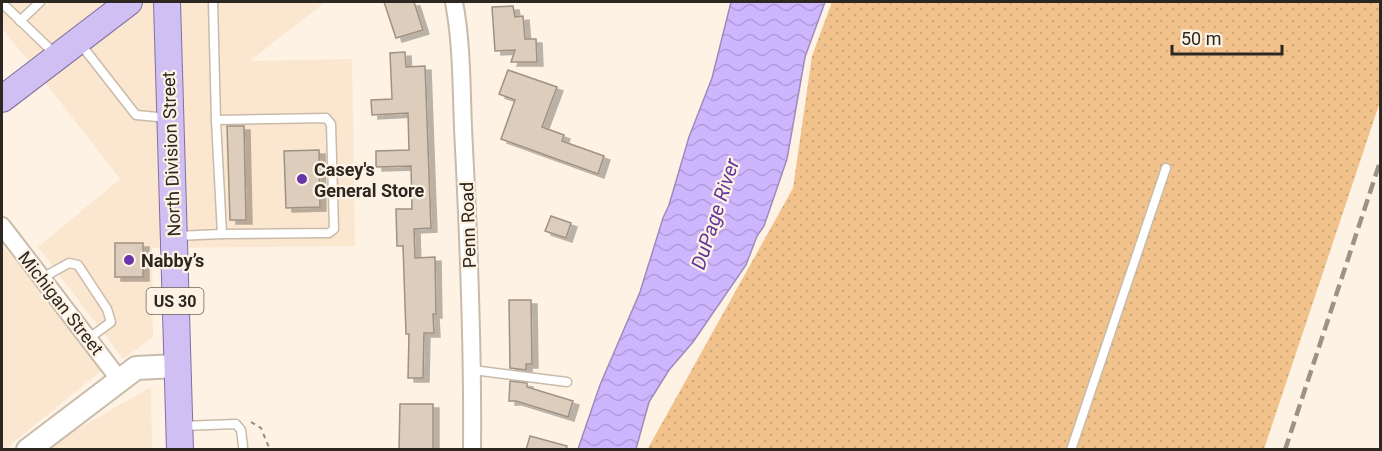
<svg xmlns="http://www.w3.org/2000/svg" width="1382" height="451" viewBox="0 0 1382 451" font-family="Roboto,sans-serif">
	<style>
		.built { fill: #fbe6cf }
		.grass { fill: url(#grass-dots) }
		.water { fill: url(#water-waves); stroke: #9e8bbc; stroke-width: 1.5 }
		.building { fill: #dccdbd; stroke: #a09182; stroke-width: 1.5; filter: url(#shadow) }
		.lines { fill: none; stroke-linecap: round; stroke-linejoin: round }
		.lane-casing { stroke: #c9bbaa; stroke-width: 11 }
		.street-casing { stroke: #c9bbaa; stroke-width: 20 }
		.secondary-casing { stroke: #c9bbaa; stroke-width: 26 }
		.primary-casing { stroke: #836ea3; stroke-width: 28 }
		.path { stroke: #938a80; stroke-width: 2; stroke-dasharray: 4.5 4.5; stroke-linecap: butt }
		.lane { stroke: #fff; stroke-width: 8 }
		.street { stroke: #fff; stroke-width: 16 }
		.secondary { stroke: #fff; stroke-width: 22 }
		.primary { stroke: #d0bff2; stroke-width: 26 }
		.rail { stroke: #9c9288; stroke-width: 4.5; stroke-dasharray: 12 6; stroke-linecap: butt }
		.poi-dot { fill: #6935ac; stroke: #fef2e4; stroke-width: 2 }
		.labels { text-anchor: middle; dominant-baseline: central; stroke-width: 4.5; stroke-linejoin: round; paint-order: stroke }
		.shield { fill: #fef2e4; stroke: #6c645c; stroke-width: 1.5 }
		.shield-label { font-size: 16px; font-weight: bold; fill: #2d2721 }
		.street-label { font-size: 18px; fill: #2d2721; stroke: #fef2e4 }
		.poi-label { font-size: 18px; font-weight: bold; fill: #2d2721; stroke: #fef2e4; text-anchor: start }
		.water-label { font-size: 20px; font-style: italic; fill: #62379d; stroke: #fef2e4 }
	</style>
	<defs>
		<pattern id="grass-dots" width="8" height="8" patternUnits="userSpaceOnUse" patternTransform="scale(1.5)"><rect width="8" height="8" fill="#f2c28c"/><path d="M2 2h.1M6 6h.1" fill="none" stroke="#d0a778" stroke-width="1.8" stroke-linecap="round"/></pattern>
		<pattern id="water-waves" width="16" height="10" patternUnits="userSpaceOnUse" patternTransform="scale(1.5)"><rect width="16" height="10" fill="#ceb6fe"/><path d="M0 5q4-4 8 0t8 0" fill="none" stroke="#b19cd9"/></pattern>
		<filter id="shadow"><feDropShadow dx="6" dy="4" stdDeviation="0" flood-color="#0004"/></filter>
	</defs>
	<rect width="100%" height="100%" fill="#fef2e4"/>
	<g class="built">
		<path d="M2,2H325L250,61L352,59L355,246L152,248L153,337L123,359L38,247L120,179L24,55L2,29Z"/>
		<path d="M2,244L101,371L4,450L2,449Z"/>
		<path d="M151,387L152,449L46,450L60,439Z"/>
	</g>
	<path class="grass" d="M832,2H1380V102L1264,449L647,450L793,188L812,56Z"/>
	<path class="water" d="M731,2H825L805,57L787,159L764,226L757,236L746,265L693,342L669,370L649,402L636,449H578L600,385L640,292L663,218L669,205L689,137L712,78Z"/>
	<g class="building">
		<path d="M384,2H414L423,30L396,38Z"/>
		<path d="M513,6L515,17L523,16L525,39H536L537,62H511L515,50L495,51L492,7Z"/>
		<path d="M405,52L406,67L425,66L431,228L414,229L415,258L435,257L436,314H433L434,333H424L423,378H408L409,334H406L403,246H397L396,209H412L411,166L376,167V151L409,150L408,113L372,115L371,100L392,99L390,53Z"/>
		<path d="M508,70L557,87L542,127L564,135L562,141L604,156L598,174L501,139L515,100L499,94Z"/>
		<path d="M227,126H244L246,220H230Z"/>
		<path d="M319,150L320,207L286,208L284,151Z"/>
		<path d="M551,216L571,223L566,238L545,231Z"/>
		<rect x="115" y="243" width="28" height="34"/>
		<path d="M509,300H531L532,364H526V370L510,368Z"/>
		<path d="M510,381L527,383V387L573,401L568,417L516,401H509Z"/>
		<path d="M400,404H433V450H399Z"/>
		<path d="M530,436L567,446L566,450H526Z"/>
	</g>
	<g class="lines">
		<defs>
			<g id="lane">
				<path d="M2,3L55,54"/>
				<path d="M20,21L40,2"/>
				<path d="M79,42L136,115L169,118"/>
				<path d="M216,120L326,118L331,124L334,229L329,233L222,234"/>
				<path d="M176,236L222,234L216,120L213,2"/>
				<path d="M42,278L69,263L78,265L107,309L111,322L88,339"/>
				<path d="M473,370L567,382"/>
				<path d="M182,426L236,424L241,430L243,446"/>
				<path d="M1071,450L1166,168"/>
			</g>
			<g id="street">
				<path d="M454,2C463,49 461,99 464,148C469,248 473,349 472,450"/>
				<path d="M2,226L119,379"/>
			</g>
			<path id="secondary" d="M28,450L136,368L177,366"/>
			<g id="primary">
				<path d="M167,2L180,450"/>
				<path d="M2,99L129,2"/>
			</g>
		</defs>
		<use href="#lane" class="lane-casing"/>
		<use href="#street" class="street-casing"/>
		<use href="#secondary" class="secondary-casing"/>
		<use href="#primary" class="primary-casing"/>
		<path class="path" d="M251,422L261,428L270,450"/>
		<use href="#lane" class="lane"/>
		<use href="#street" class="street"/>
		<use href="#secondary" class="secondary"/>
		<use href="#primary" class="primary"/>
		<path class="rail" d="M1285,450L1380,162"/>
	</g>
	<g class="poi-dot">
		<circle cx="302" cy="179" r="6"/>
		<circle cx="129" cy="260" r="6"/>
	</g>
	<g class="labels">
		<rect class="shield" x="146.5" y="288" width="57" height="26" rx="4.5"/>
		<g class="shield-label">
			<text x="175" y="301">US 30</text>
		</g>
		<g class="street-label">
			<text transform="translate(171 154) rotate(-92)">North Division Street</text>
			<text transform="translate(468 225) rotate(-92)">Penn Road</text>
			<text transform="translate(61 303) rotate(52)">Michigan Street</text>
		</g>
		<g class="poi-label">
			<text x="314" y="169">Casey's<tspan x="314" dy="21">General Store</tspan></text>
			<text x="141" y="260">Nabby’s</text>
		</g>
		<g class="water-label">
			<text transform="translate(715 214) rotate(-72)">DuPage River</text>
		</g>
	</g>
	<rect width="1382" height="451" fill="none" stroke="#2d2721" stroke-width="6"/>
	<path d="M1172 45v9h110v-9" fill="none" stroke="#2d2721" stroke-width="3"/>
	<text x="1181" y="45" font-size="18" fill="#2d2721" stroke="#fef2e4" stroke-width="4.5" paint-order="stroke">50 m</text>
</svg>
